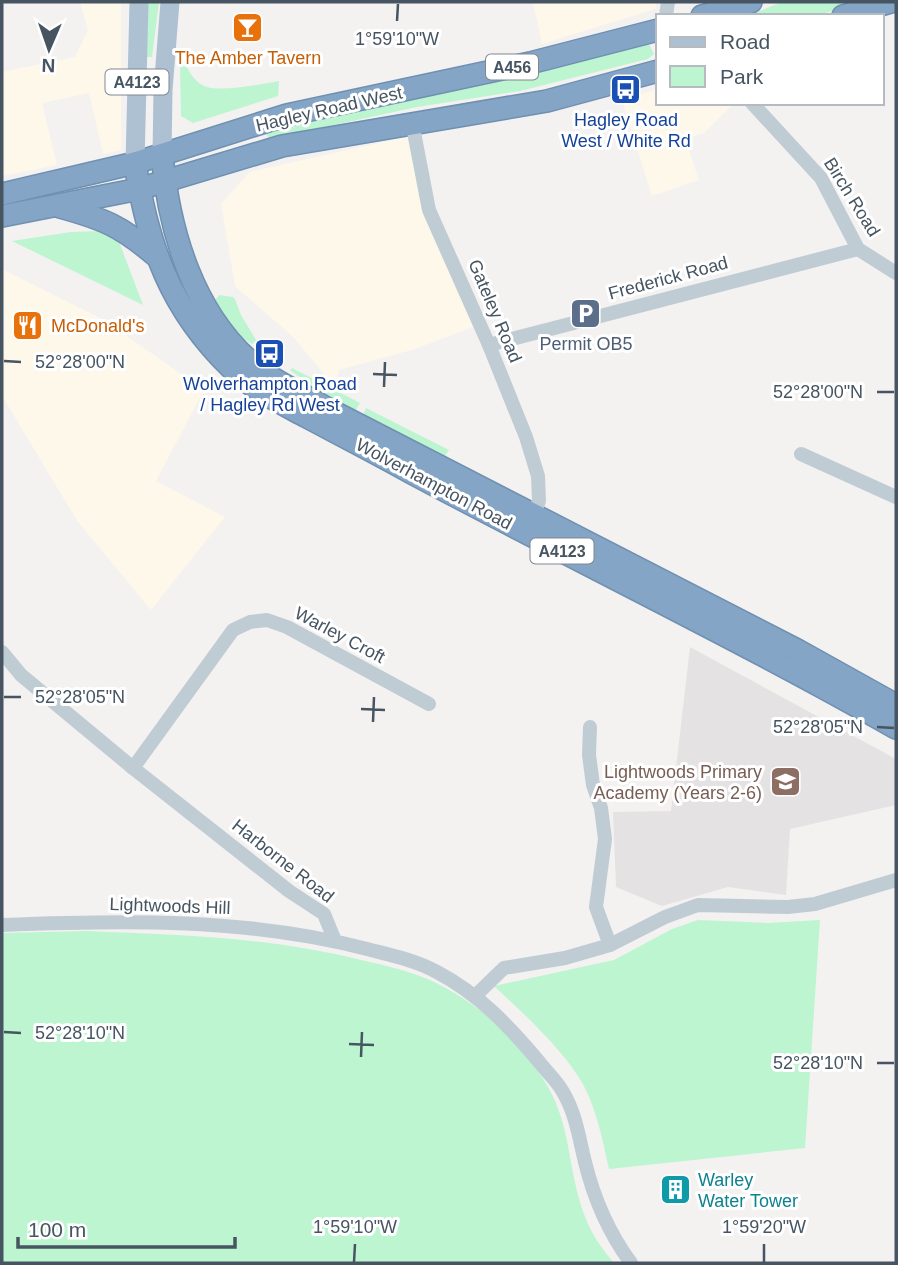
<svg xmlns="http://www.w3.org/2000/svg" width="898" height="1265" viewBox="0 0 898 1265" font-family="Helvetica,sans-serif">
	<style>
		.commercial { fill: #fef8ea }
		.education { fill: #e5e2e3 }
		.green { fill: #bcf5d0 }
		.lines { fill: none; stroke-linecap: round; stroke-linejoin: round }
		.highway-casing { stroke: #6f90b1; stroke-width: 24 }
		.minor { stroke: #c0ccd4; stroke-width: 14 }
		.major { stroke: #aec1d3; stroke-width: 19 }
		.highway { stroke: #84a5c5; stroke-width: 21 }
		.ticks { fill: none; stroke: #465561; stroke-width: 2.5 }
		.labels { text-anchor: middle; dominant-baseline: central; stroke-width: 6; stroke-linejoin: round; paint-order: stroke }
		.shield { fill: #fff; stroke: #7e8890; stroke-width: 2 }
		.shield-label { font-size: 16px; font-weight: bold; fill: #465561 }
		.food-label { font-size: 18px; fill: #c56008; stroke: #fff }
		.street-label { font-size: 18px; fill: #465561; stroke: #fff }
		.transit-label { font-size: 18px; fill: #164399; stroke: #fff }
		.service-label { font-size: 18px; fill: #4e5e75; stroke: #fff }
		.education-label { font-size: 18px; fill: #785e54; stroke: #fff; text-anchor: end }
		.culture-label { font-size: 18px; fill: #0d838f; stroke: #fff; text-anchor: start }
		.ticks-label { font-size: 18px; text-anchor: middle; fill: #465561; stroke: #fff; stroke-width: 6; stroke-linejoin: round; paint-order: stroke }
	</style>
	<rect width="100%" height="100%" fill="#f4f1f1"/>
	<g class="commercial">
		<path d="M80,2H121V150L103,154L89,93L42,103L57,165L2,176V72L75,57L88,30Z"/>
		<path d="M533,2H657L655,9L542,44Z"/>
		<path d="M658,89V103H734L704,133L685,139L699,180L652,196L622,100Z"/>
		<path d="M410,136L475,326L415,349L339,370L335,387L293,337L235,286L221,204L250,172Z"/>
		<path d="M2,269L104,320L204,390L156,481L225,517L151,610L78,522L2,396Z"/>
	</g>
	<path class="education" d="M690,647L896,759V805L790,829L786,895L728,887L662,906L616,887L613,812L671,811Z"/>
	<g class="green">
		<path d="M146,2H159L152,57H145Z"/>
		<path d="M782,2H863L815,16H747Z"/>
		<path d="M648,42L654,54L648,59L520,91L417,107L269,139L266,133Z"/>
		<path d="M180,64H185C190,73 196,84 207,87C223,92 262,84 279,81L278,96L193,123L181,116Z"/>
		<path d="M100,231L118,239L143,305L12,241L71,232Z"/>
		<path d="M219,295L233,297L235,299L241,315L256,340L252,344L238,335L214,302Z"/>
		<path d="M292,368L360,403L354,413L328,399L290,370Z"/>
		<path d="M366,408L449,450L443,459L363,416Z"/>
		<path d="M698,920L768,923L820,920L805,1148L609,1169C603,1142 597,1111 584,1086C565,1051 523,1013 494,986L614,960L672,929Z"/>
		<path d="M87,931C181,935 269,937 361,960C384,965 410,971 432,981C479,1003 522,1042 548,1087C572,1128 568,1176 586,1219C592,1235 603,1250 614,1263H2V933Z"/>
	</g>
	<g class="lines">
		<defs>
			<g id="highway">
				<path d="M702,16L751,2"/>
				<path d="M843,16L891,2"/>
				<path d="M162,155C169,231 193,314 254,365C274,382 305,395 328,409L797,650L896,705"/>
				<path d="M135,163C148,246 170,309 232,369C253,390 281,403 307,417C341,435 376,453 410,472C571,558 737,638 896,728"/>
				<path d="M2,194L135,163L287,115L530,63L658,30"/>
				<path d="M60,207C104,219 121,226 156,256"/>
				<path d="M2,216L139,189L282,146L547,101L658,71"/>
			</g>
		</defs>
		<use href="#highway" class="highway-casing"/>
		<g class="minor">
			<path d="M666,16L668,2"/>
			<path d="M752,103L821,178L858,249L896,273"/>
			<path d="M412,122L429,210L489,345L526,437L538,476L539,501L534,513"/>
			<path d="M489,345L858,249"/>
			<path d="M801,454L896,497"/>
			<path d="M2,652L21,675L133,768L289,891L324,914L335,941"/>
			<path d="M590,727L589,755L593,785L601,808L605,839L596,907L610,945"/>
			<path d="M133,768L233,630L250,622L267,620L287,627L429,704"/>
			<path d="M2,925C123,920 249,918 367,949C390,955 415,960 437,972C479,994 510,1027 540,1063C547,1072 557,1081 563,1092C576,1114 579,1138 585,1162C594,1199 609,1233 631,1263"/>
			<path d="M475,996L504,968L565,958L610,945L665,917L698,905L788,907L815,904L896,880"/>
		</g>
		<g class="major">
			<path d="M162,155L163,90L170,2"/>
			<path d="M135,163L139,2"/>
		</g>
		<use href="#highway" class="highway"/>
	</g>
	<path class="ticks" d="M397,21L398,4M4,361L21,362M373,374L397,375M384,387L385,362M877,392H894M4,697H21M361,709L385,710M373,722L374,697M877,727L894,728M4,1032L21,1033M349,1044L374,1045M361,1057L362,1032M877,1063H894M354,1262L355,1244M764,1262V1244"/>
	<defs>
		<symbol id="bar-square" viewBox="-11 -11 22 22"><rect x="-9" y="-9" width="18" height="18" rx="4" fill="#e8710a" stroke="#fff"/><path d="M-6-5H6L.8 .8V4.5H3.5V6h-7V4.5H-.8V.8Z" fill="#fff"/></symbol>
		<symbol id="bus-square" viewBox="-11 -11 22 22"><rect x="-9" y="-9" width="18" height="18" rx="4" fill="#1a4fb4" stroke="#fff"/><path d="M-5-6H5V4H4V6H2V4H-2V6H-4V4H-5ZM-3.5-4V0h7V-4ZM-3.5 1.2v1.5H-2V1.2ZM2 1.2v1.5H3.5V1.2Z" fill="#fff"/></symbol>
		<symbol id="parking-square" viewBox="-11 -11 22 22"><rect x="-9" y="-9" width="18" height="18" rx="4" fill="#5c6f8a" stroke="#fff"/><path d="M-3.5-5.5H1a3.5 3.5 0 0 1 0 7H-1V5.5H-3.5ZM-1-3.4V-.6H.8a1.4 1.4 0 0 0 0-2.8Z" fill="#fff"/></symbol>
		<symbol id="restaurant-square" viewBox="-11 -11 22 22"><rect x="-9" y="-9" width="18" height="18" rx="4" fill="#e8710a" stroke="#fff"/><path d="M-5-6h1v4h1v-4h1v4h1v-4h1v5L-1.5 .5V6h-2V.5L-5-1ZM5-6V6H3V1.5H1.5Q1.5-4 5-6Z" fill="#fff"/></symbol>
		<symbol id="school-square" viewBox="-11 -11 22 22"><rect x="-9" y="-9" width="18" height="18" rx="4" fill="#8d6e63" stroke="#fff"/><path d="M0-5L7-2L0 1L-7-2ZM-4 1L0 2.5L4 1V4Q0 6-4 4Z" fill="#fff"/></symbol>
		<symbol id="building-square" viewBox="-11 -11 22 22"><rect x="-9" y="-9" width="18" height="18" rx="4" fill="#0f9aa8" stroke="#fff"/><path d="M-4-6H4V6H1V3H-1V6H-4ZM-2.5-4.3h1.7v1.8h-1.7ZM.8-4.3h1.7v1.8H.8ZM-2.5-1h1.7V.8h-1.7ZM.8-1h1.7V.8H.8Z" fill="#fff"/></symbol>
	</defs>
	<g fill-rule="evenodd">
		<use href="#bar-square" x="230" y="10" width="35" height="35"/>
		<use href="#bus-square" x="608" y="72" width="35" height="35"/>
		<use href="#parking-square" x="568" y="296" width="35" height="35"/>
		<use href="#restaurant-square" x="10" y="308" width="35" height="35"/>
		<use href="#bus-square" x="252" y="336" width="35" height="35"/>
		<use href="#school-square" x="768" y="764" width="35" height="35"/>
		<use href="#building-square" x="658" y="1172" width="35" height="35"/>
	</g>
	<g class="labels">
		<g class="shield">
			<rect x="486" y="54.5" width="52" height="25" rx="5"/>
			<rect x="105.5" y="69.5" width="63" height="25" rx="5"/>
			<rect x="530.5" y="538.5" width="63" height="25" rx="5"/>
		</g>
		<g class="shield-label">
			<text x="512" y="67">A456</text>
			<text x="137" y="82">A4123</text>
			<text x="562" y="551">A4123</text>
		</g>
		<g class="food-label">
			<text x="248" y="58">The Amber Tavern</text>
			<text x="51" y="326" text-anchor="start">McDonald's</text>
		</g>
		<g class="street-label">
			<text transform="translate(329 109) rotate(-13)">Hagley Road West</text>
			<text transform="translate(852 197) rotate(58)">Birch Road</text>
			<text transform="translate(668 278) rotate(-15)">Frederick Road</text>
			<text transform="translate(495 311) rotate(67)">Gateley Road</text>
			<text transform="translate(434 484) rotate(28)">Wolverhampton Road</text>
			<text transform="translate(340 635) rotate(28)">Warley Croft</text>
			<text transform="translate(283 861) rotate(38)">Harborne Road</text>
			<text transform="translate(170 906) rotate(2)">Lightwoods Hill</text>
		</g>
		<g class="transit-label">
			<text x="626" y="120">Hagley Road<tspan x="626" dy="21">West / White Rd</tspan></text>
			<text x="270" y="384">Wolverhampton Road<tspan x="270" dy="21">/ Hagley Rd West</tspan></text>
		</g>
		<g class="service-label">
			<text x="586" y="344">Permit OB5</text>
		</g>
		<g class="education-label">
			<text x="762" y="772">Lightwoods Primary<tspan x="762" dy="21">Academy (Years 2-6)</tspan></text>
		</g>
		<g class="culture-label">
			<text x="698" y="1180">Warley<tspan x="698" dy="21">Water Tower</tspan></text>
		</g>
	</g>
	<g class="ticks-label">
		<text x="397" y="45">1°59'10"W</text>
		<text x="80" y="368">52°28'00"N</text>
		<text x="818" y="398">52°28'00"N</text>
		<text x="80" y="703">52°28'05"N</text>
		<text x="818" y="733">52°28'05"N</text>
		<text x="80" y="1039">52°28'10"N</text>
		<text x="818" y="1069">52°28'10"N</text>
		<text x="355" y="1233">1°59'10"W</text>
		<text x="764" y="1233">1°59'20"W</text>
	</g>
	<rect width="898" height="1265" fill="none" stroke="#465561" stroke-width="7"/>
	<rect x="656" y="14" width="228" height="91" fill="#ffffff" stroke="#b5bbc0" stroke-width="2"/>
	<rect x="670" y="37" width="35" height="10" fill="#aec1d3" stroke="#b5bbc0" stroke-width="2"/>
	<text x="720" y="49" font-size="21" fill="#465561">Road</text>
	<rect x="670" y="66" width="35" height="21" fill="#bcf5d0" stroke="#b5bbc0" stroke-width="2"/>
	<text x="720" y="84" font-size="21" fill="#465561">Park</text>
	<g transform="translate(49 49) rotate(182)" stroke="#ffffff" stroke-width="5" paint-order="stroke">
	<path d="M0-5L12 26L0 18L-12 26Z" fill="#465561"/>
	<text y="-10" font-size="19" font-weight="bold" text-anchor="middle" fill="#465561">N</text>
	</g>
	<path d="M18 1237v10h217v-10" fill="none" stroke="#465561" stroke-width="3.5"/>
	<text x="28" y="1237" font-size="21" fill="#465561" stroke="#ffffff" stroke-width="5" paint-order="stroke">100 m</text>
</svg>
